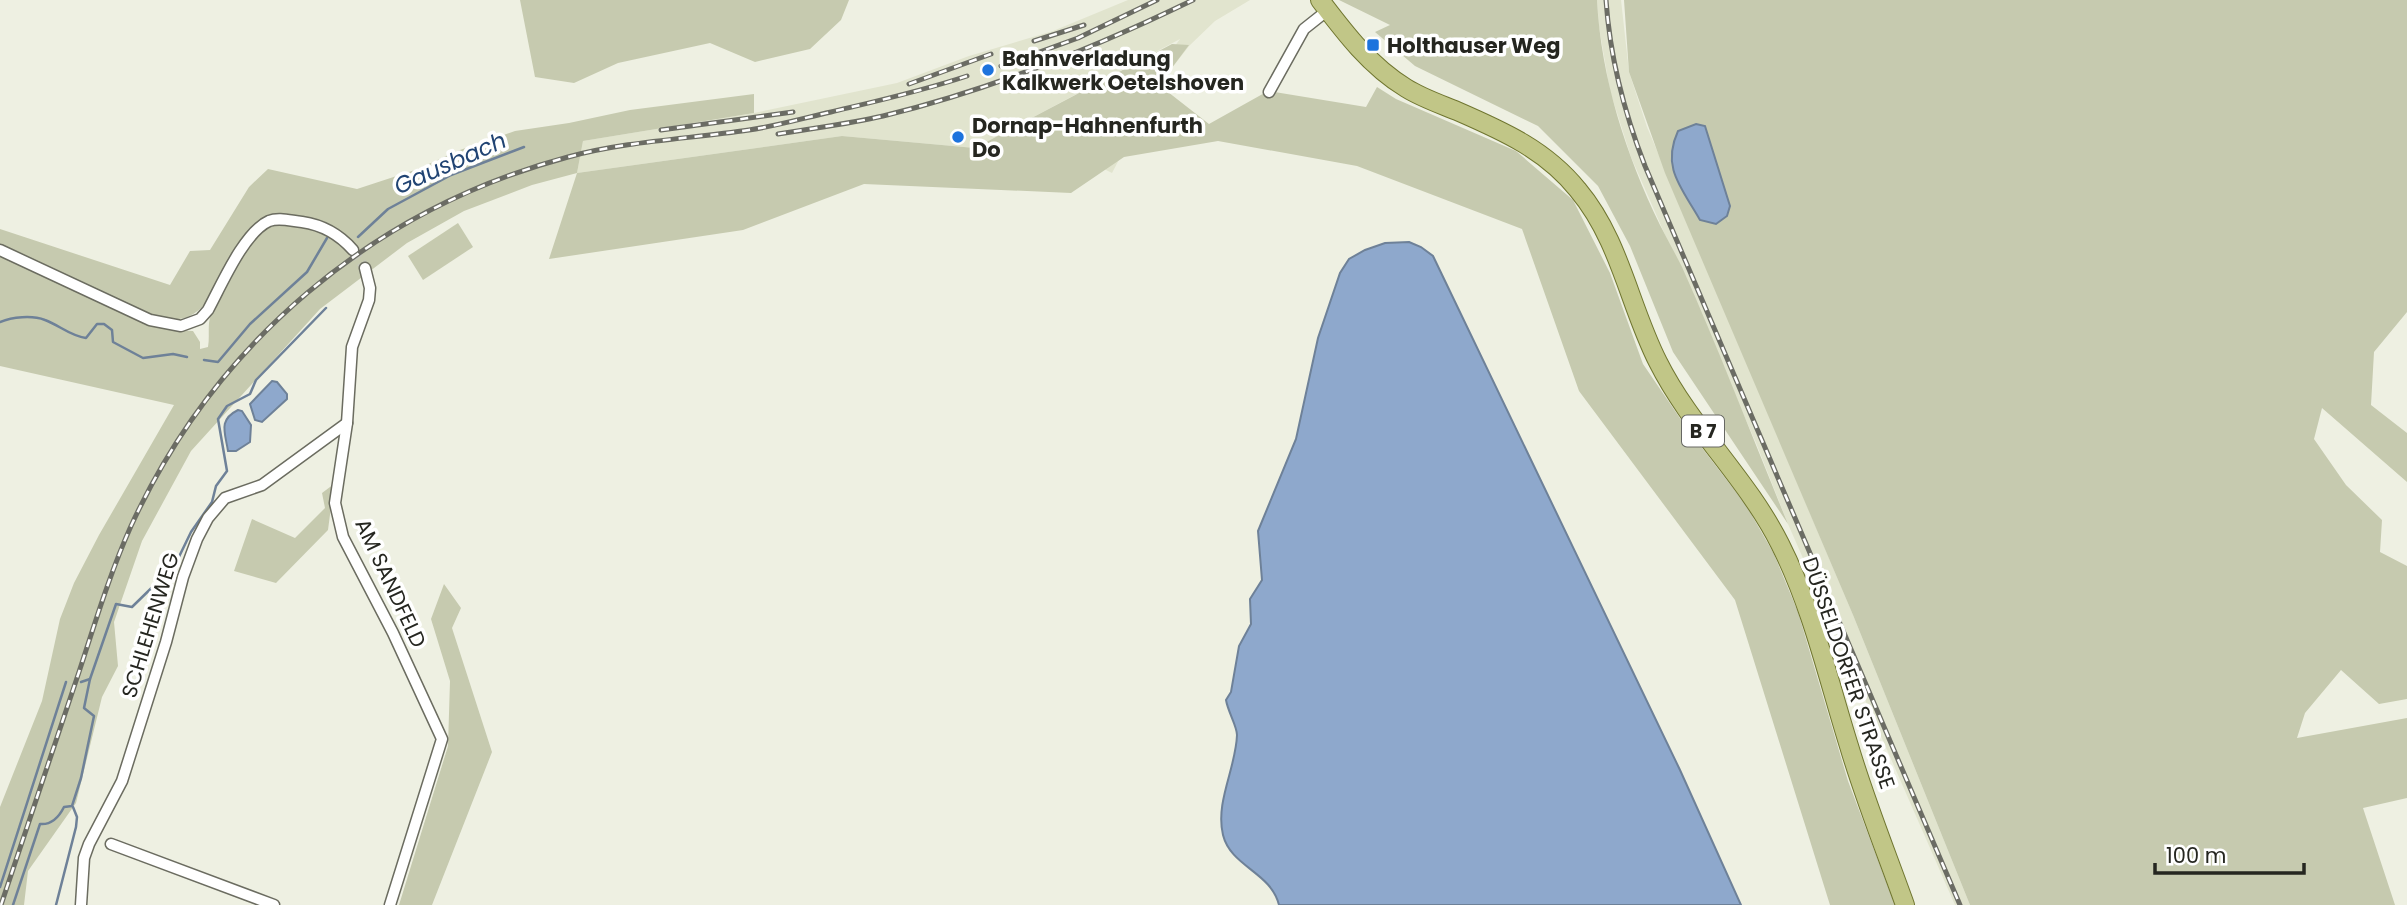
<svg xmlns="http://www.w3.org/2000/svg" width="2407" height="905" viewBox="0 0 2407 905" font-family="Poppins,sans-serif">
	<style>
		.built { fill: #e1e4ce }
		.green { fill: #c6caaf }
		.water { fill: #8ea8cc; stroke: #6e8198; stroke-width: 2 }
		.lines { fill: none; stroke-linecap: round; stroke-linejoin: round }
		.stream { stroke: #6e8198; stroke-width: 2.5 }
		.street-tunnel { stroke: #c6c8bb; stroke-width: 10; stroke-dasharray: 10 5; stroke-linecap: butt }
		.street-casing { stroke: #6b6c60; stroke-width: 13 }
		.primary-casing { stroke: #6f752f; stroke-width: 20 }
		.street { stroke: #fff; stroke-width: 10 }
		.primary { stroke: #c1c687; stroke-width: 18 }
		.rail-casing { stroke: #6b6c64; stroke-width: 5 }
		.rail { stroke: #fff; stroke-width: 2.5; stroke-dasharray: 8; stroke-linecap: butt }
		.poi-dot { fill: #1d73dd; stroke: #fff; stroke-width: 2.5 }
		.labels { text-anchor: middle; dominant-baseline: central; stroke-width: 7; stroke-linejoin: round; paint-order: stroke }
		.shield { fill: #fff; stroke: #666763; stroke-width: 2 }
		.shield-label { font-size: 19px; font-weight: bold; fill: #252620 }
		.poi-label { font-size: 21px; font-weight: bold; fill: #252620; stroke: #fff; text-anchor: start }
		.street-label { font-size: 21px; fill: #252620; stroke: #fff }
		.water-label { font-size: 23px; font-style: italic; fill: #214473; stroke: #fff }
	</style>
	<rect width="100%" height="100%" fill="#eef0e2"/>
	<g class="built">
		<path d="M1128,0H1250L1215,21L1189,46L1157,87L1112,173L1102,168L1148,82L1180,39L975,148L842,136L577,173L583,141L754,113L897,83L969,56L1053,31Z"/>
		<path d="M1597,0H1621L1629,72L1647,127L1853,615L1970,905H1955L1788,524L1756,443L1631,157L1610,91L1599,27Z"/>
	</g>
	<g class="green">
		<path d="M520,0H849L841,20L810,49L755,62L710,43L618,63L574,83L535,77Z"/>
		<path d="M1339,0H1597C1601,78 1626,155 1660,225C1667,239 1675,253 1682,267C1720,352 1753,439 1788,524L1673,352L1630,246L1598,186L1538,126L1415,66L1375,32L1390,25Z"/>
		<path d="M1624,0H2407V312L2374,352L2371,405L2407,433V482L2322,408L2314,439L2346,485L2382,520L2380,552L2407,566V699L2379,704L2341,670L2305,713L2297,738L2407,718V798L2363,808L2395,905H1970L1853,615L1665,173L1629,72Z"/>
		<path d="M1172,44L1189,45L1159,85L1209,124L1268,91L1366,107L1377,87L1396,99L1516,151L1573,200L1610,273L1643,364L1686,427L1746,505L1774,554L1798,612L1848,781L1895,905H1830L1735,600L1579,391L1522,229L1357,166L1218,141L1124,157L1071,193L864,184L743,230L549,259L577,173L532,185L464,211L407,243L320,309L191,451L142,541L114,622L118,666L102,697L76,803L28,871L24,905H0V807L42,701L60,619L74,583L99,535L174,405L0,366V253L157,327L169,330L193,331L200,342V349L208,347C210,336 207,325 211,314C226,285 244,233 279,224L274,214C247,220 220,280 206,303C191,320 176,322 155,318L0,244V229L170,285L190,251L210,250L249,187L268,169L357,189L418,169L457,151L515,131L569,123L630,110L754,94V113L583,141L577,173L842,136L975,148Z"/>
		<path d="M458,223L473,247L423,280L408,256Z"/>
		<path d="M334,484L328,530L276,583L234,571L252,519L295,538L325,508L322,493Z"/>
		<path d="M444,584L461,608L452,628L492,752L432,905H399L448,746L450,681L431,619Z"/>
	</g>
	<g class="water">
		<path d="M1696,124L1705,126L1730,206L1727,216L1716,224L1700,220C1682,188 1661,168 1678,131Z"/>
		<path d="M1409,242L1421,247L1433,256L1680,770L1741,905H1279C1271,872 1231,867 1223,835C1215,802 1236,768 1237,735C1237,726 1228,712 1226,700L1231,692L1239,646L1251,624L1250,599L1262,580L1258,531L1296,439L1318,338L1340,273L1349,259L1365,250L1385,243Z"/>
		<path d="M272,381L277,382L287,394V399L262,422L255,420L250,404Z"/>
		<path d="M238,410L242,411L251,425L250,442L236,451H228C225,432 218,420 238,410Z"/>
	</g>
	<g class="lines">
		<g class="stream">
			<path d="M358,237L388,209L451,175L524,147"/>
			<path d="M0,322C12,317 32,315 45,320C59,325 70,336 86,338L97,324H104L112,330L113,342L143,358L173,354L187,357"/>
			<path d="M204,360L218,362L250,324L307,272L327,238"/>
			<path d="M81,682L90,679"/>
			<path d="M0,887L66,682"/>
			<path d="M13,905L40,824C51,825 59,817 64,807L72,806L81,778L94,716L84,708L90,679L116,604L132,607L175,565L191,532L212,502L216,486L227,471L218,419L227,406L250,394L256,380L326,308"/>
			<path d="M56,905L76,827L77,817L73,807"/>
		</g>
		<path class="street-tunnel" d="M353,250L365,268"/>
		<defs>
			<g id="street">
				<path d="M1269,92L1304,29L1328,10"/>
				<path d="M0,250L150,320L181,326L200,319L208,310C221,286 244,232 269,221C279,217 291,221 302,222C323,225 339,234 353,250"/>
				<path d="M365,268L370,288L369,300L352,347L347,423L335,503L343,537L393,633L442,739L390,905"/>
				<path d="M111,844L274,905"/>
				<path d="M81,905L84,858L89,844L122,781L166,642L183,577L197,539L208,518L225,498L262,485L347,423"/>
			</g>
			<path id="primary" d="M1320,0C1345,33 1370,66 1406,88C1422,98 1440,104 1457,111C1503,131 1546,150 1578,190C1620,240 1629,305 1658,362C1691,428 1747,478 1780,544C1812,607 1828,679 1849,746C1865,800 1886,852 1905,905"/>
		</defs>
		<use href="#street" class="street-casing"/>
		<use href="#primary" class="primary-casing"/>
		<use href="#street" class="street"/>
		<use href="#primary" class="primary"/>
		<defs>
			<g id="rail">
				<path d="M1606,0C1610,58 1624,112 1645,166L1960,905"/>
				<path d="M1034,41L1084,25"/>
				<path d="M1001,66L1078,38L1157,0"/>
				<path d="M909,84L991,54"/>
				<path d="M661,130L793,112"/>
				<path d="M778,134C813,128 849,124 883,116C990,90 1094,48 1193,0"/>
				<path d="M1,905C27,827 53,749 79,672C95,623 110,573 131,526C215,343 373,209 568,157C627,141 688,139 749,130C776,126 804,118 831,112C877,101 922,91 967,76"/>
			</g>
		</defs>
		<use href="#rail" class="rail-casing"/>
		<use href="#rail" class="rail"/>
	</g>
	<g class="poi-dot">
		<rect x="1366" y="38" width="14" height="14" rx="3.5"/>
		<circle cx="988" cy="70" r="7"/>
		<circle cx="958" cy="137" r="7"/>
	</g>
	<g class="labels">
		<rect class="shield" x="1682" y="415.5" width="42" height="31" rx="5"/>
		<g class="shield-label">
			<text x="1703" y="431">B 7</text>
		</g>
		<g class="poi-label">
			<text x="1387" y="45">Holthauser Weg</text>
			<text x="1002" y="58">Bahnverladung<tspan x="1002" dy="24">Kalkwerk Oetelshoven</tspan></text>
			<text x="972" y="125">Dornap-Hahnenfurth<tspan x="972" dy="24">Do</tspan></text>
		</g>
		<g class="street-label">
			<text transform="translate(391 583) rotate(65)">AM SANDFELD</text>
			<text transform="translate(150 625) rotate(-73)">SCHLEHENWEG</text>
			<text transform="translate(1849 673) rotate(71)">DÜSSELDORFER STRASSE</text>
		</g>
		<g class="water-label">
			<text transform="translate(450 163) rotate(-24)">Gausbach</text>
		</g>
	</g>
	<path d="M2155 863v10h149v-10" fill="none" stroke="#252620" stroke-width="3.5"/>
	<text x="2166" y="863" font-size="21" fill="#252620" stroke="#ffffff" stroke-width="5" paint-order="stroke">100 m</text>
</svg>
